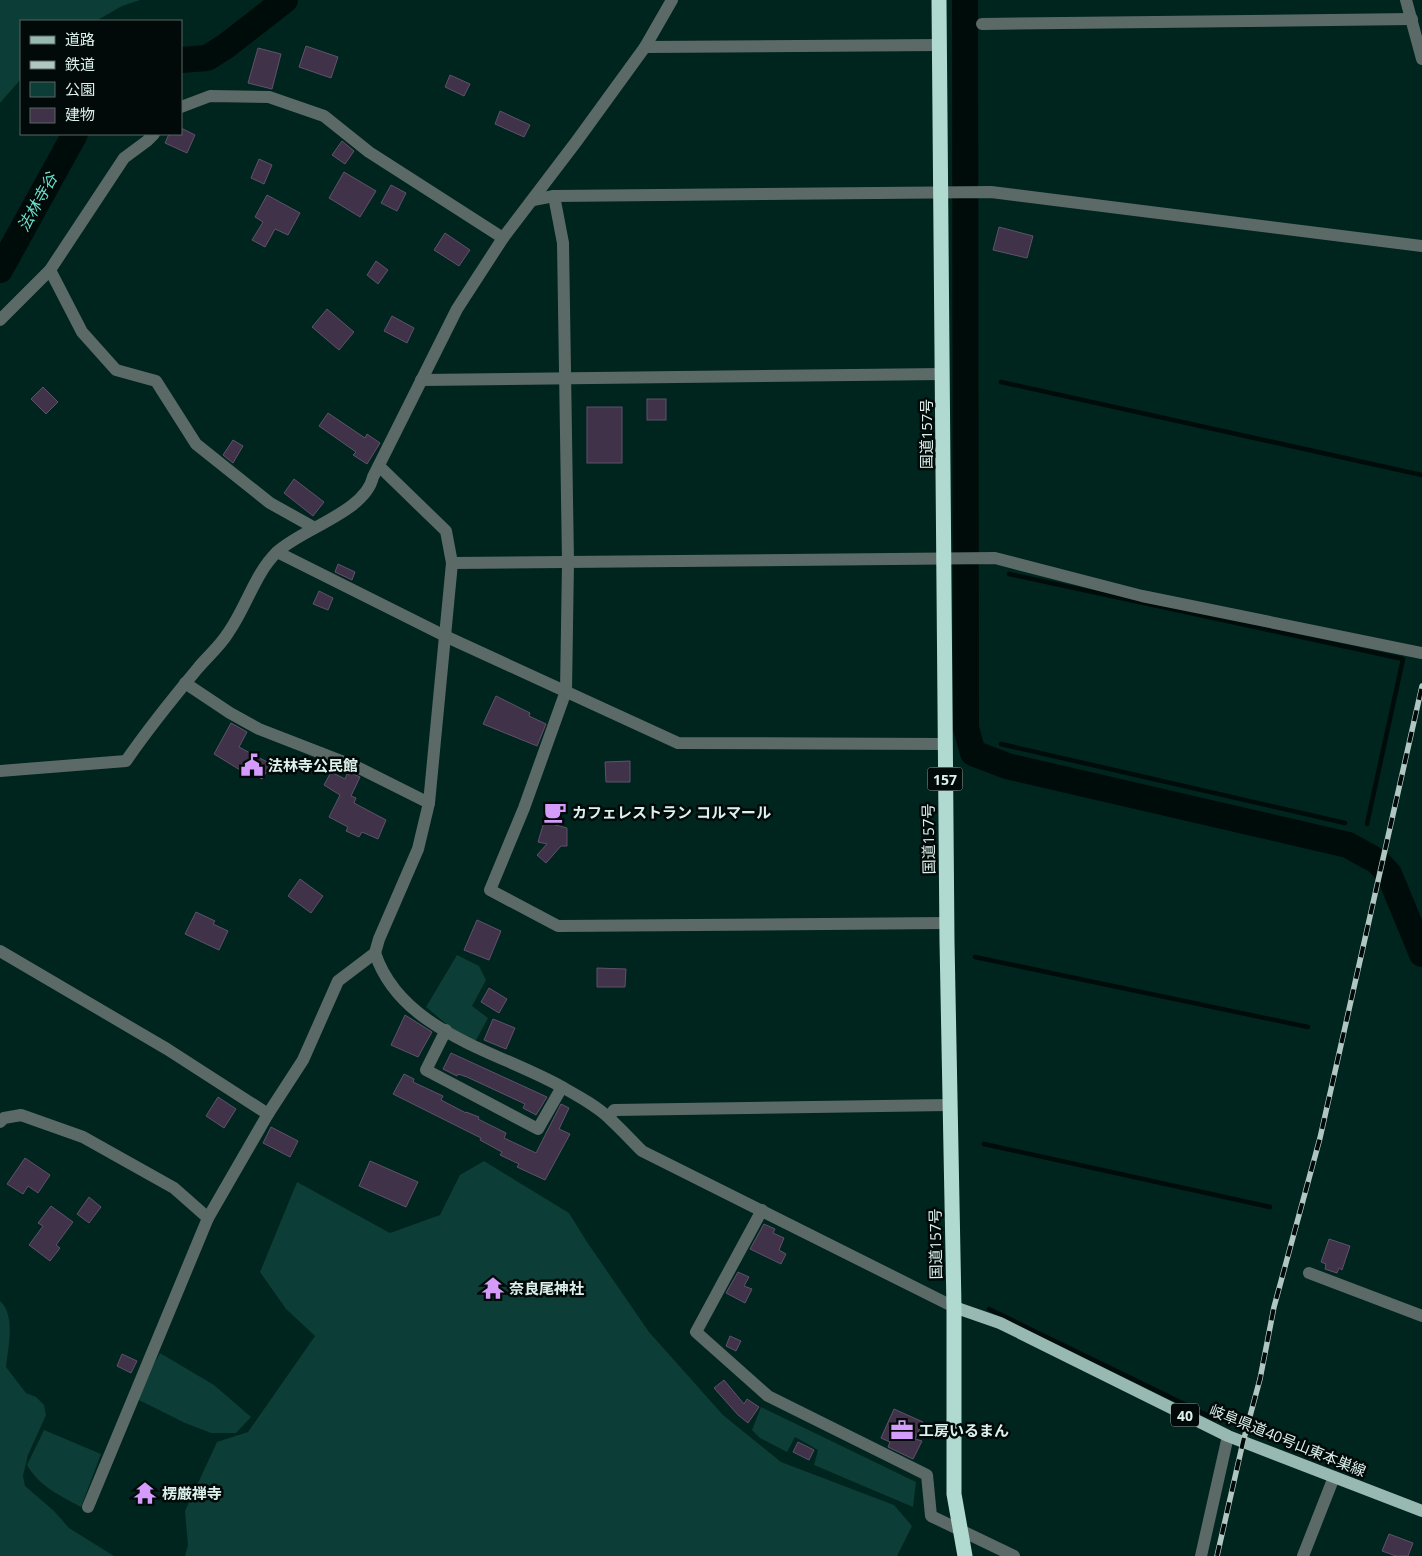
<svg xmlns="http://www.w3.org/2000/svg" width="1422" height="1556" viewBox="0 0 1422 1556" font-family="'Open Sans','Noto Sans JP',sans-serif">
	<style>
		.green { fill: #0c3d36 }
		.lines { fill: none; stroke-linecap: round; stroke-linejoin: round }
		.stream { stroke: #000c09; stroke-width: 4.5 }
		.river { stroke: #000c09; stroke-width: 26 }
		.building { fill: #403249; stroke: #60516a }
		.street { stroke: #5b6a67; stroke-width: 12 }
		.primary { stroke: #98b9b2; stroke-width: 12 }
		.highway { stroke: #b0d9d0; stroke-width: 15 }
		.rail-casing { stroke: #afc6c1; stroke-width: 5.5 }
		.rail { stroke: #010a08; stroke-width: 4; stroke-dasharray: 11; stroke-linecap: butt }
		.labels { text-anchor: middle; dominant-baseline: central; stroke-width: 5; stroke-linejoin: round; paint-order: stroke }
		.shield { fill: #010a08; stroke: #9baca8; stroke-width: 1 }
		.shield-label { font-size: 14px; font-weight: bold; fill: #ddf1ec }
		.street-label { font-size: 15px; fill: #ddf1ec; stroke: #010a08 }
		.poi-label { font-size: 15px; font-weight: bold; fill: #ddf1ec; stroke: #010a08; text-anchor: start }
		.water-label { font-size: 16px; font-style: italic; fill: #6bdec9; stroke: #010a08 }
	</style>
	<rect width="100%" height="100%" fill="#00241e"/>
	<g class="green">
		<path d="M0,0H140L122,6L96,21H21V79L0,103Z"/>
		<path d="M457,955L479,966L486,980L472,1006L488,1018L475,1042L451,1028L426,1007Z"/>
		<path d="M484,1161L569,1213L587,1242L649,1332L723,1415L781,1462L894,1505L912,1526L897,1556H185L188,1545L185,1511L217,1442L248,1432L315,1336L286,1309L260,1272L297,1182L390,1233L440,1215L460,1175Z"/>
		<path d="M0,1301C16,1315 8,1348 6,1367L26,1393L36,1397L44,1405L46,1415L28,1455L23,1476L25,1486L54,1511L69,1528L114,1556H0Z"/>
		<path d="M160,1353L214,1385L251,1417L236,1433H211L185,1423L135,1398Z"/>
		<path d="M761,1407L916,1482L913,1507L814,1465L818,1450L795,1437L787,1452L760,1438L752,1430Z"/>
		<path d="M44,1430L101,1454L81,1507C59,1495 40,1487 27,1465Z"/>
	</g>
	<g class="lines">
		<g class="stream">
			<path d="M1001,382L1422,475"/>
			<path d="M1009,574L1403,659L1367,824"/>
			<path d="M1001,744L1345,823"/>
			<path d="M975,957L1308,1027"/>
			<path d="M984,1144L1270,1207"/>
			<path d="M989,1309L1215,1419"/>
		</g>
		<g class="river">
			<path d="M965,0L966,728L973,753L1007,766L1348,845L1377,861L1389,874L1422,954"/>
			<path d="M181,60L207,58L226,46L285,0"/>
			<path d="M0,270L75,134"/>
		</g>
	</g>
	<g class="building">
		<path d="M306,46L338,57L331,78L299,67Z"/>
		<path d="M258,48L281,54L272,89L248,83Z"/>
		<path d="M450,75L470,84L464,96L445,87Z"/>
		<path d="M500,111L530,125L524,137L495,124Z"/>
		<path d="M181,128L195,135L187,153L165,143L169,134H181Z"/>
		<path d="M342,141L354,151L345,164L332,155Z"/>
		<path d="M259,159L272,165L264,184L251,178Z"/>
		<path d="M344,172L376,191L360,217L329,198Z"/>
		<path d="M391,185L406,193L397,211L381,203Z"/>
		<path d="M267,195L300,213L288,235L275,229L265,247L252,240L263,222L255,217Z"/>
		<path d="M999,227L1033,236L1027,258L993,250Z"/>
		<path d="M445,233L470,250L459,266L434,250Z"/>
		<path d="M376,261L388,270L378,284L367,275Z"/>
		<path d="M327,309L354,332L339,350L312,327Z"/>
		<path d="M392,316L414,328L407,343L384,331Z"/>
		<path d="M43,387L58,402L46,414L31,399Z"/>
		<rect x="647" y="399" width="19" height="21"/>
		<rect x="587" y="407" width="35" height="56"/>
		<path d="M328,413L365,438L367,434L380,443L367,464L353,455L356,452L319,426Z"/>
		<path d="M233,440L243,446L233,463L223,455Z"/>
		<path d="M294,479L324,502L313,516L284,493Z"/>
		<path d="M338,564L355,572L352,580L335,572Z"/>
		<path d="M319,591L333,598L328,610L313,604Z"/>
		<path d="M496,696L530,713L529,716L546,724L537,746L483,724Z"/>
		<path d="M231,723L247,732L239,747L271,764L262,779L246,770L245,773L214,754Z"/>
		<path d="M630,761V782H606L605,762Z"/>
		<path d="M331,772L345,779L347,774L350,775L351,773L360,777L351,796L356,798L354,803L386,820L378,839L362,832L359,837L346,831L348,827L329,817L340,795L324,785Z"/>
		<path d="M544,822L567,828V846H561L546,863L537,855L547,844L538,842Z"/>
		<path d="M300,879L323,896L311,913L288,896Z"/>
		<path d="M196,912L215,921L213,924L228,931L219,950L185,934Z"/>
		<path d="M477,920L501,931L489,960L464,950Z"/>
		<path d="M597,968L626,969L625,987H597Z"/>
		<path d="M489,988L507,999L499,1013L481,1002Z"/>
		<path d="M405,1015L432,1032L418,1057L391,1045Z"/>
		<path d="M493,1019L515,1028L506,1049L484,1040Z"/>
		<path d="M451,1053L547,1097L536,1115L523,1108L525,1104L467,1077L458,1074L457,1076L443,1069Z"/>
		<path d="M404,1074L414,1079L413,1082L443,1096L441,1100L466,1113V1112L479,1117L478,1119L506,1133L504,1138L536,1153L561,1104L569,1108L559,1129L570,1134L545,1180L517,1167L519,1164L500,1155L502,1152L480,1140L481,1138L393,1094Z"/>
		<path d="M218,1097L236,1109L224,1128L206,1116Z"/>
		<path d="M271,1127L298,1141L290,1157L263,1143Z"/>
		<path d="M25,1158L50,1175L38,1193L28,1186L23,1194L7,1184Z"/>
		<path d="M370,1161L418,1182L406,1207L359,1186Z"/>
		<path d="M89,1197L101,1207L89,1223L77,1214Z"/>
		<path d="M51,1206L73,1222L56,1245L60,1248L50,1261L29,1245L43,1226L38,1223Z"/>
		<path d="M764,1224L775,1229L773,1233L784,1238L779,1250L786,1254L781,1264L750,1249Z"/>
		<path d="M1329,1239L1350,1246L1342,1270L1339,1268L1337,1273L1325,1269L1326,1264L1321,1262Z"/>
		<path d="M738,1272L749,1277L744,1286L752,1289L745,1303L726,1293Z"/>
		<path d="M730,1336L741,1341L736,1351L726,1346Z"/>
		<path d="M122,1354L137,1361L131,1373L117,1366Z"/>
		<path d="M724,1380L744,1404L747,1399L759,1407L748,1423L738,1415L714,1388Z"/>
		<path d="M894,1409L923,1422L915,1439L922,1441L913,1459L888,1447L890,1442L881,1438Z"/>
		<path d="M798,1442L814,1450L809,1460L793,1452Z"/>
		<path d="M1389,1534L1413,1543L1408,1556H1396L1382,1551Z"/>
	</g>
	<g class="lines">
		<g class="street">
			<path d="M1406,0L1422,59"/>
			<path d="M982,24L1412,19"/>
			<path d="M645,47L940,45"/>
			<path d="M181,107L210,96L269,97L324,116L369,152L503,238"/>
			<path d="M554,196L563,243L568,562L566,691L524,808L490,890L558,926L947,923"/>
			<path d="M533,200L554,196L991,192L1422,246"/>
			<path d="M50,270L82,332L116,370L156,381L196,444L270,503L313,527"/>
			<path d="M0,320L50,270L124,158L147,141L154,134"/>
			<path d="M421,380L943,374"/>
			<path d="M277,552L447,637L678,743L945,744"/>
			<path d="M452,563L995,558L1142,596L1422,653"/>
			<path d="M185,683L230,713L259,729L357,767L429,803"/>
			<path d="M0,771L126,761C148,729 173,698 198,668C208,656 220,646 228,633C246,608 255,573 277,552C303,528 365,512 373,477L457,309L503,238L576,142L645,47L672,0"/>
			<path d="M0,951L167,1049L268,1114"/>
			<path d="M375,953C401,1032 498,1051 562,1087C578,1096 597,1106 610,1119C621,1129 632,1141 642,1151L954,1307"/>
			<path d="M446,1030L426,1070L538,1129L562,1087"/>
			<path d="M609,1117L614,1110L949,1105"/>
			<path d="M0,1122L4,1118L21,1115L83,1137L174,1188L208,1218"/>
			<path d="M762,1210L696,1332L768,1396L927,1475L931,1516L1014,1556"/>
			<path d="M1309,1273L1422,1316"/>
			<path d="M88,1507L208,1218L268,1114L303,1060L338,981L375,953L379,939L418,849L429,803L452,563L446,531L379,466"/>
			<path d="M1201,1556L1228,1436"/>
			<path d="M1303,1556L1334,1477"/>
		</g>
		<path class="primary" d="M954,1307L1000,1323L1228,1436L1422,1511"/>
		<path class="highway" d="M939,0L947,941L954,1307V1494L965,1556"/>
		<defs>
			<path id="rail" d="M1217,1556L1243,1442L1260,1379L1274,1307L1320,1138L1422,686"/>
		</defs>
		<use href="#rail" class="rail-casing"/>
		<use href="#rail" class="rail"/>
	</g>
	<defs>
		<symbol id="civic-bare" viewBox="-9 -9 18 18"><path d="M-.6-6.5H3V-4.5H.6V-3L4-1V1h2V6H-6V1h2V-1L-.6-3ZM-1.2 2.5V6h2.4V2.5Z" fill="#d59bfa" stroke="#010a08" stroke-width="2.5" paint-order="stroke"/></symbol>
		<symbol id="cafe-bare" viewBox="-9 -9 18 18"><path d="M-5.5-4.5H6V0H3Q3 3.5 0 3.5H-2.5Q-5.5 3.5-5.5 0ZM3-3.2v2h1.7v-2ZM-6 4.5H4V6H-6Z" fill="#d59bfa" stroke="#010a08" stroke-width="2.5" paint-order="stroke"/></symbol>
		<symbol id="temple-bare" viewBox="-9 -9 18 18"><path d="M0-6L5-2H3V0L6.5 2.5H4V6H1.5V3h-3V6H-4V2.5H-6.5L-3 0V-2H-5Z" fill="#d59bfa" stroke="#010a08" stroke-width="2.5" paint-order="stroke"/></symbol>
		<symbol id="office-bare" viewBox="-9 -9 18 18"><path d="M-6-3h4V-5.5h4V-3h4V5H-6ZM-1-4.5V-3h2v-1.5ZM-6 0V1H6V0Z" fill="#d59bfa" stroke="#010a08" stroke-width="2.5" paint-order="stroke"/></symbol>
	</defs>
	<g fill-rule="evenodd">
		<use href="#civic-bare" x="236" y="749" width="32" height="32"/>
		<use href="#cafe-bare" x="539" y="796" width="32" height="32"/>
		<use href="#temple-bare" x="477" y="1272" width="32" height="32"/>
		<use href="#office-bare" x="886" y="1414" width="32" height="32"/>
		<use href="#temple-bare" x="129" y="1477" width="32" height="32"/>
	</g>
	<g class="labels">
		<g class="shield">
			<rect x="927.5" y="767.5" width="35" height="23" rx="4"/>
			<rect x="1171" y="1403.5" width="28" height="23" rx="4"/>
		</g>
		<g class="shield-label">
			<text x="945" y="779">157</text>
			<text x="1185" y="1415">40</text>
		</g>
		<g class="street-label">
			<text transform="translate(926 434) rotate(-90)">国道157号</text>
			<text transform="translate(928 839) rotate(-91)">国道157号</text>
			<text transform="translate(935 1244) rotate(-91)">国道157号</text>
			<text transform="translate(1288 1440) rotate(22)">岐阜県道40号山東本巣線</text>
		</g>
		<g class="poi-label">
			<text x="268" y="765">法林寺公民館</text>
			<text x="572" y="812">カフェレストラン コルマール</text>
			<text x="509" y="1288">奈良尾神社</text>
			<text x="919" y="1430">工房いるまん</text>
			<text x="162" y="1493">楞厳禅寺</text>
		</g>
		<g class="water-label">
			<text transform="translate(37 202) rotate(-61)">法林寺谷</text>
		</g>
	</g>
	<rect x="20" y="20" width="162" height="115" fill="#010a08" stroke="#596663"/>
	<rect x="30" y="36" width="25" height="8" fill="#98b9b2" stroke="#596663"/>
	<text x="65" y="45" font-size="15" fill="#ddf1ec">道路</text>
	<rect x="30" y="61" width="25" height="8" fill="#afc6c1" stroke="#596663"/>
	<text x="65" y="70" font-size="15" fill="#ddf1ec">鉄道</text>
	<rect x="30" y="82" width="25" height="15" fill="#0c3d36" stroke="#596663"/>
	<text x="65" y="95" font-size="15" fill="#ddf1ec">公園</text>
	<rect x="30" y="108" width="25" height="15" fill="#403249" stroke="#596663"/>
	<text x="65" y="120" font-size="15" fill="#ddf1ec">建物</text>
</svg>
